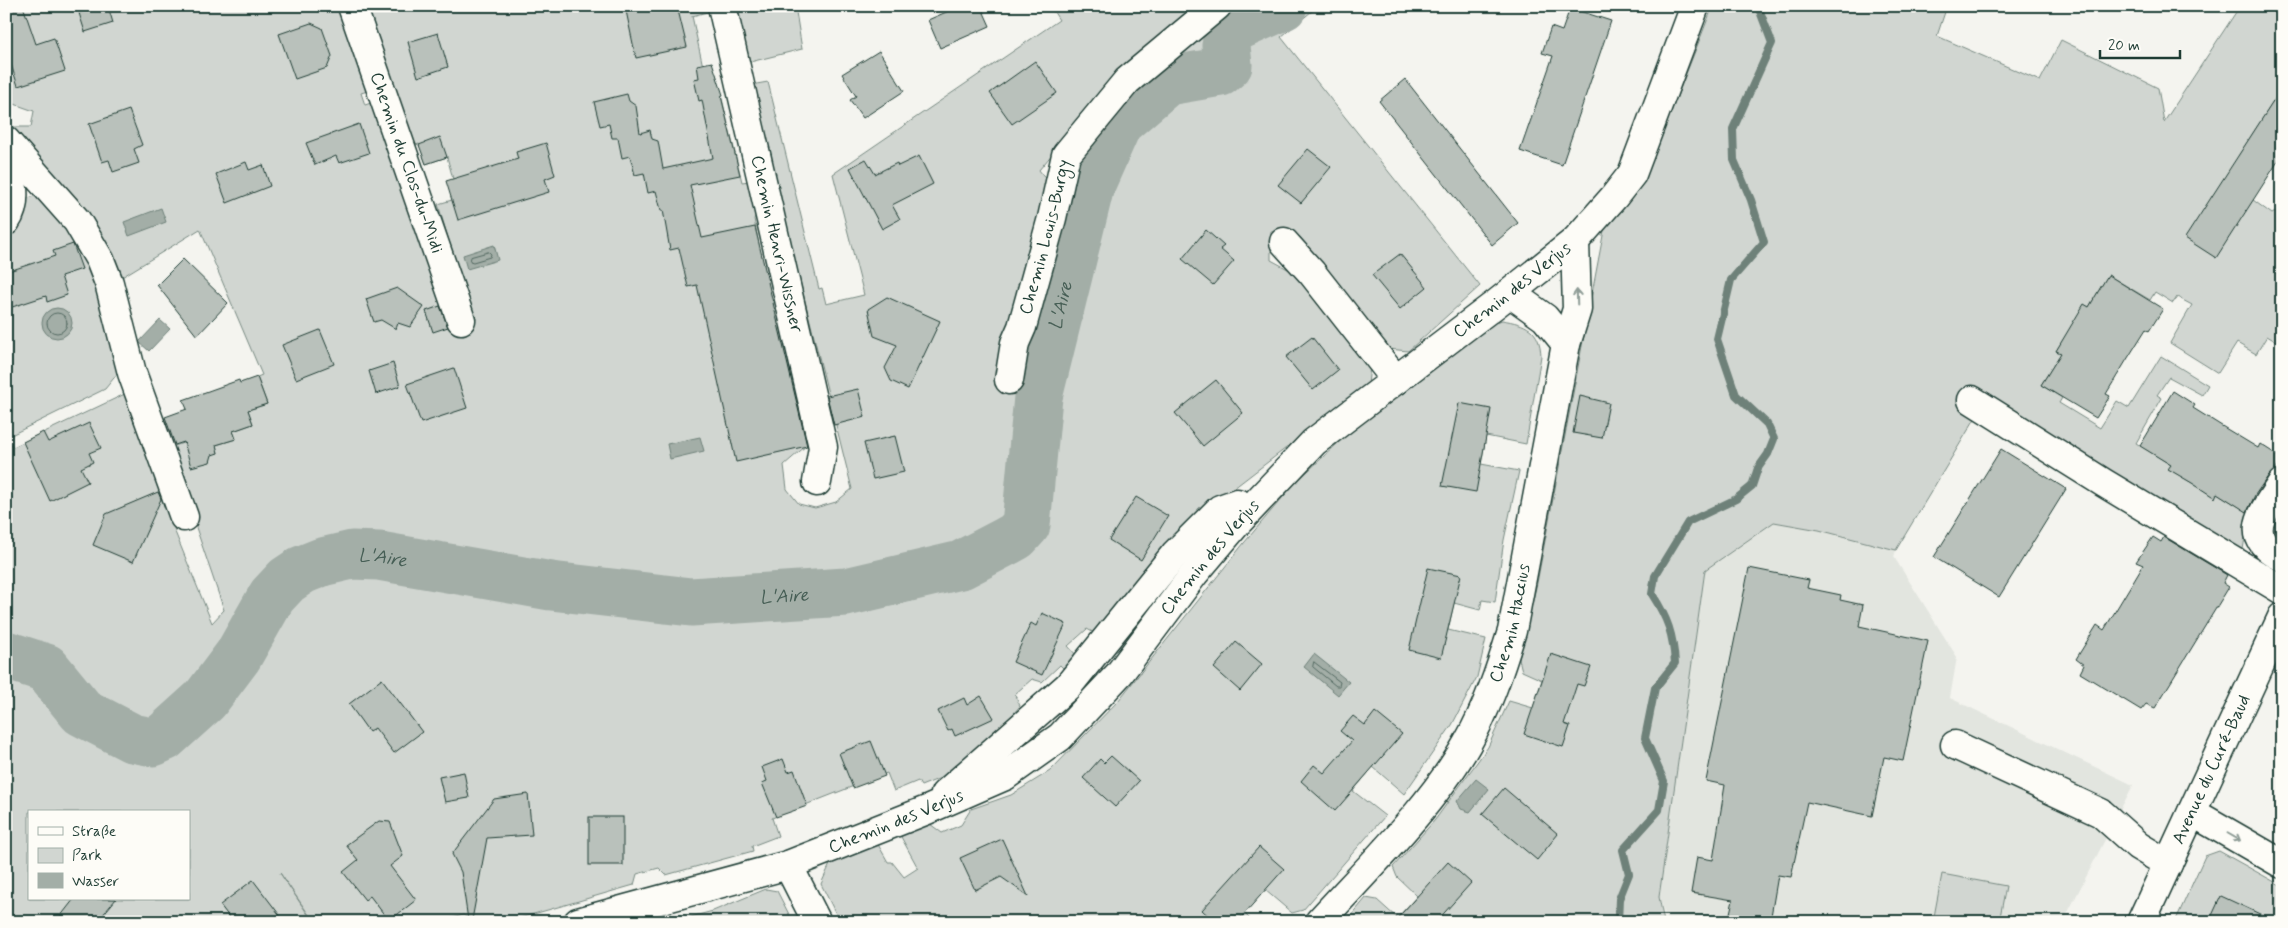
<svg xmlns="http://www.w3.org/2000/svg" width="2288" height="928" viewBox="0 0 2288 928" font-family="Mynerve,sans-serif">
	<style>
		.built { fill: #e2e5df }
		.green { fill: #d1d6d1; stroke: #788a82; fill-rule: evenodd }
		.water { fill: #a3aea7; stroke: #6e8179 }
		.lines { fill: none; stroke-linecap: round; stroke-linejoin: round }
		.shore { stroke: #546a62; stroke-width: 1 }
		.stream { stroke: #6e8179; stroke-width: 8 }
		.river { stroke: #a3aea7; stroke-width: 49 }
		.building { fill: #b9c1bb; stroke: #1f3d34 }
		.minor-casing { stroke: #1f3d34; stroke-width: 31 }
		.minor { stroke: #fdfcf7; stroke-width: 28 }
		.oneway { stroke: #8e9c96 }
		.labels { text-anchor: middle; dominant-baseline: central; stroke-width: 4; stroke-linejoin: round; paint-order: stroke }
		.street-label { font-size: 18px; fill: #1f3d34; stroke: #fdfcf7 }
		.water-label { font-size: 19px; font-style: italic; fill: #475f56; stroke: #fdfcf7 }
	</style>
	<rect width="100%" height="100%" fill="#f4f4ef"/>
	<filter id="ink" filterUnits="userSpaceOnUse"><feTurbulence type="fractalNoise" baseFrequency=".02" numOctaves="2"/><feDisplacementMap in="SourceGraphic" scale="10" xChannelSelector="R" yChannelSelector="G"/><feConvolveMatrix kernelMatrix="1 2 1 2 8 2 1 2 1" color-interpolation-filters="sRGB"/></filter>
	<g filter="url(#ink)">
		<path class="built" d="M1774,522L1819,530L1896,550L1894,557L1957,657L1950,698L2133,785L2063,922H1667L1659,897L1705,570Z"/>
		<g class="green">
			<path d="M6,6H344L374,89L361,93L365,105L377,101L467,311V291L463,289L438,204L452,200L453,179L447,157L426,164L419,144L411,147L362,6H709L711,11L692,16L705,76L716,74L742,182L749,181L756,215L754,219L760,250L807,445L784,465L787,489L799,504L815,508L836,502L852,489L751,85L768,82L819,289L822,288L826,304L864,295L833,174L1059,20L1050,6H1203L1113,81L1039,170L1050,184L1133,82L1222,6H1318L1281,37L1480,286L1408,351L1389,349L1300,237L1271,231V260L1299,275L1370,366L1368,385L1199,515L1098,635L1087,629L1068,646L1077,656L1063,668L1060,665L1042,682L1032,679L1015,694L1020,706L1000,729L953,773L921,786L918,781L894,791L887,773L772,818L778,836L752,846L753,851L666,875L659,868L637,874L634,885L506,922H475L463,915L449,919L447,922H314L280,873L313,922H6V237L28,198L41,194L83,245L122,368L105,389L7,437L13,447L129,392L165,489L175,532L212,623L224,610L169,448L191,440L218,453L216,445L236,439L233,431L253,424L248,410L267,404L257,377L262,375L200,229L117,280L101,239L11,127H31L34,111L6,101ZM29,812H189V899H29Z"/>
			<path d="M732,6H795L802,49L746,63Z"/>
			<path d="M1713,6H1947L1937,36L2040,81L2061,40L2158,88L2164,122L2240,6H2282V88L2239,155L2253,200L2272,214L2282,208V345L2267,336L2256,354L2237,343L2218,373L2170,343L2192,305L2177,297L2173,303L2155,292L2150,300L2108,275L2089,307L2085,305L2056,351L2061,353L2041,385L2062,398L2059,403L2100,428L2117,401L2129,408L2161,356L2208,385L2202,395L2169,377L2157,395L2162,398L2136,443L2171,465L2169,469L2215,497L2217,493L2249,513C2244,527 2246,540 2242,553L1982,407L1896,550L1819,530L1774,522L1705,570L1659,897L1664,922H1346L1366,898L1377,900L1397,918L1417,896L1397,877L1393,867L1435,820L1488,747L1509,701L1533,708L1542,680L1522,671L1519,659L1537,583L1605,225L1645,177Z"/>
			<path d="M1502,320C1526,324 1540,329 1541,356L1526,444L1486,436L1481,464L1519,471L1504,540L1495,602L1482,600L1480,610L1454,603L1448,630L1486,639L1477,677L1452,725L1404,794L1373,767L1353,791L1385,816L1303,910L1292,913L1265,890L1244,913L1253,922H840L821,884L832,860L876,841L888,862H892L904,877L918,868L900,835L930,824L942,833L961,825L971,809L1011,795L1050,771L1118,701L1244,543L1294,484L1366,417L1485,326Z"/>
			<path d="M2219,851L2282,886V922H2175L2205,856Z"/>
			<path d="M1942,874L2006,886L1999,922H1933Z"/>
			<path d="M766,889L777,891L793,922H672L713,911Z"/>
		</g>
		<g class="water">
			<path d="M161,208L166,222L129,236L124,222Z"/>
			<path d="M494,245L498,260L467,269L463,255Z"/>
			<circle cx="57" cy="323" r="15"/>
			<path d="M160,320L170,329L149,351L139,342Z"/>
			<path d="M700,437L704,451L670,459L667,444Z"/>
			<path d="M1314,654L1349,682L1338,695L1304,667Z"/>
			<path d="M1476,779L1489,789L1470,812L1461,809L1457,801Z"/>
		</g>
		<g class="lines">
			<g class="shore">
				<path d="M489,252L491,254L490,257L473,262L470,261L471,257Z"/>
				<circle cx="57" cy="323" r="10"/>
				<path d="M1314,662L1340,682L1339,686H1336L1313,667Z"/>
			</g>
			<path class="stream" d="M1618,922L1619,899L1629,874L1623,850L1659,810L1664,781L1645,738L1655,688L1675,663C1673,634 1668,619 1652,594L1655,576L1688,522L1736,499L1752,486L1758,468L1768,454L1774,439L1767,424L1736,395L1717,339L1731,280L1764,242L1751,200L1734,160L1733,129L1772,43L1758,6"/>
			<path class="river" id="s1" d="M6,655L46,668L82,712L132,738L153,742L164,737L205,700L238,656L272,596L287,580L302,570L322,562L352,555L379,556L551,586L691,602L846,592L961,565L1007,541L1016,536L1026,525L1038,397L1090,186L1118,123L1167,81L1220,72L1228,65L1226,46L1229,30L1283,6"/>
		</g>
		<g class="building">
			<path d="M6,6H23L36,44L54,38L65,71L18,86L6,49Z"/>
			<path d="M99,6H108L113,23L85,32L79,13Z"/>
			<path d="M625,6H677L687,47L636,58Z"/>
			<path d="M960,6H981L990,26L940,48L928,20Z"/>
			<path d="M1570,8L1611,21L1562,165L1520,151L1553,56L1542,53L1551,27L1562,31Z"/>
			<path d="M311,23L322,28L332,56L327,68L295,79L279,34Z"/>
			<path d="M438,33L448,67L418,77L408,42Z"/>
			<path d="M879,51L904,91L863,118L850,100L856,96L842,74Z"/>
			<path d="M1035,61L1057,93L1012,124L990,93Z"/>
			<path d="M712,62L723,95L721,96L740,175L690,185L702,238L755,227L807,446L736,462L697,285L688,287L679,248L670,250L663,210H661L656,191L648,193L644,173L635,175L630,156L622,158L618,138H612L609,124L600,126L594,102L627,94L629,101L636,106L640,133L650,130L652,139L658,141L663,169L713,158L702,100L699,101L694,79L699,78L697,65Z"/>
			<path d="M1405,79L1518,223L1492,245L1379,101Z"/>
			<path d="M2282,88V155L2216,258L2185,238Z"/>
			<path d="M129,110L142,145L134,149L139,163L113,172L109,160L102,162L89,124Z"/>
			<path d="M359,124L369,153L339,163L336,156L315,165L306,143Z"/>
			<path d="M440,137L447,157L426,164L419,145Z"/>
			<path d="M546,143L555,175L545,179L549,192L458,220L446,181L518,159L516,152Z"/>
			<path d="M1308,149L1331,167L1301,203L1278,185Z"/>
			<path d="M919,156L933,184L892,205L900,219L882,229L850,168L866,159L875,174L897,163L898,166Z"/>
			<path d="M246,162L249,170L263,165L270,186L227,203L216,174Z"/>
			<path d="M1206,230L1224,246L1220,249L1234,261L1213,285L1182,259Z"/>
			<path d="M73,244L82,269L61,276L67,295L47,302L46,296L6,309V272L55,256L53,251Z"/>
			<path d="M1400,254L1427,287L1400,309L1372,275Z"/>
			<path d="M183,259L228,303L197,336L157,285Z"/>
			<path d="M2108,275L2163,309L2149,331L2146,329L2126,361L2106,394L2110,396L2096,418L2041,385L2061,353L2056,351L2084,304L2089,307Z"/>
			<path d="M397,288L424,307L410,327L398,323L396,329L381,320L374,322L366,299Z"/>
			<path d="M887,297L940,321L908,389L891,381L885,368L897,345L874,336L868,309Z"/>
			<path d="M440,306L448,327L433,332L426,311Z"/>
			<path d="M320,330L334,364L296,379L282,345Z"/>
			<path d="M1312,337L1338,370L1313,390L1286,357Z"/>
			<path d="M393,363L400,386L376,394L369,371Z"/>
			<path d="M454,368L467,408L421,423L407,384Z"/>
			<path d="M257,377L267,404L248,410L253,424L233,431L236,439L216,445L218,453L212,455L210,462L191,467L184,442L175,445L165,417L187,409L183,400L239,380L240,383Z"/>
			<path d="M1216,380L1243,413L1203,446L1175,413Z"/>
			<path d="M858,389L865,417L834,425L827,396Z"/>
			<path d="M2173,391L2195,405L2193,408L2225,428L2258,448L2260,444L2282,458L2276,469L2269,475L2255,495L2247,512L2217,493L2215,498L2192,483L2168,469L2171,465L2140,446Z"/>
			<path d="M1580,396L1609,403L1602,438L1573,433Z"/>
			<path d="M1459,403L1491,409L1476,492L1442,486Z"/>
			<path d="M89,423L101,448L89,453L93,462L81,468L88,482L50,501L23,442L43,432L48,442Z"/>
			<path d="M895,436L904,472L873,479L864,443Z"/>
			<path d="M2001,449L2066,489L1999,597L1934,557Z"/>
			<path d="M158,492L161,499L133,562L93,545L106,514Z"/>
			<path d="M1136,497L1168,516L1141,560L1109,540Z"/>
			<path d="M2153,537L2161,542L2164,537L2227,575L2223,583L2229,587L2155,708L2146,704L2141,710L2080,673L2084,665L2076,659L2097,625L2104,630L2143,565L2136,562Z"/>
			<path d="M1428,568L1461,575L1441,658L1409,650Z"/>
			<path d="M1749,568L1809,580L1807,588L1841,595L1840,600L1863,605L1859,626L1928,641L1903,761L1884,757L1872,816L1807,802L1791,877L1778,875L1770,922H1728L1733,900L1691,893L1697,857L1713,860L1725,785L1706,781Z"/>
			<path d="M1042,613L1066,624L1042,675L1013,662L1031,623L1036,626Z"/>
			<path d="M1236,642L1262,664L1240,691L1214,668Z"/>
			<path d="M1551,654L1591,667L1584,686L1577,684L1564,724L1570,726L1563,747L1524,734Z"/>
			<path d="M382,679L422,732L394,753L375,728L369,732L349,704Z"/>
			<path d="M981,696L994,718L955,736L952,729L948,731L938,711L964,698L967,705Z"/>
			<path d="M1375,712L1402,734L1335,811L1301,781L1314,765L1324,773L1352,741L1340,731L1353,716L1365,725Z"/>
			<path d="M871,741L885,776L853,788L839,753Z"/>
			<path d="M1111,756L1139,781L1115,807L1083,778L1100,759L1104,763Z"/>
			<path d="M783,759L788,772L794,770L807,806L776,817L762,783L767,781L762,767Z"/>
			<path d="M464,772L469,798L445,802L439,777Z"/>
			<path d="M1504,788L1558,834L1537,860L1482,814Z"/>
			<path d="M528,794L532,835L487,838L472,920H468L461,872L452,854L494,799Z"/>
			<rect x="589" y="817" width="34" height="48"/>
			<path d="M379,821L390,822L403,856L390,866L416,900L389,921L370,896L365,900L343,872L358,860L346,845Z"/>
			<path d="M1002,839L1028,896L1001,877L975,890L960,858Z"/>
			<path d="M1259,847L1284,869L1237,922H1215L1202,910Z"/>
			<path d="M1448,862L1471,883L1436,922H1394Z"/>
			<path d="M253,880L285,922H233L220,905Z"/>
			<path d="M2221,896L2277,922H2209Z"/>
			<path d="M74,899H116L97,922H56Z"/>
		</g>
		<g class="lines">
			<defs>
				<g id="minor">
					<path id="s2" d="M352,6L461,320"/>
					<path id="s3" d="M722,6L823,447L817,482"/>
					<path d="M6,141L77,221L100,260L109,283L132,373L184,517"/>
					<path d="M6,157C12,178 19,202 6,221"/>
					<path d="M1284,242L1312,273L1396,380"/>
					<path d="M1566,344L1577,309L1575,241"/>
					<path id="s4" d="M1009,380L1015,343L1022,327L1052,218L1066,155L1127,81L1217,6"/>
					<path d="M1972,400L2104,483L2282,590"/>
					<path d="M2282,483C2264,512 2240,536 2282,557"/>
					<path d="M1955,745L2101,813L2138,846L2168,864"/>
					<path d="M945,794L1068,686L1175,554L1220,509L1237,503L1250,508"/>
					<path d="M2192,812L2282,864"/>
					<path d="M788,865L817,922"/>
					<path id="s5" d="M578,922L788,865L927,810L1005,776L1060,737L1119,674L1194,574L1238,522L1314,442L1497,303L1575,241L1614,197L1632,174L1695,6"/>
					<path id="s6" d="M1319,922C1368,868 1431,807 1467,744C1487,709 1500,670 1512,631L1566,344L1545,318L1510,293"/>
					<path id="s7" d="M2141,922L2282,617"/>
				</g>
			</defs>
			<use href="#minor" class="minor-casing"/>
			<use href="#minor" class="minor"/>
		</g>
		<defs><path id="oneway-shaft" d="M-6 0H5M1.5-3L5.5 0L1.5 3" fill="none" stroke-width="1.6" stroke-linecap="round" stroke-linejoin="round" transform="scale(1.25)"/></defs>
		<g class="oneway">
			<use href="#oneway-shaft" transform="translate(1577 297) rotate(-92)"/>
			<use href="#oneway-shaft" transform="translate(2234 837) rotate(30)"/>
		</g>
	</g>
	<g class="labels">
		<g class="street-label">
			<text stroke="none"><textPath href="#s2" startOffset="166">Chemin du Clos-du-Midi</textPath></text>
			<text stroke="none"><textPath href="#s4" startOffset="148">Chemin Louis-Burgy</textPath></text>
			<text stroke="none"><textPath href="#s3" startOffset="244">Chemin Henri-Wissner</textPath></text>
			<text stroke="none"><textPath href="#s5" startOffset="1159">Chemin des Verjus</textPath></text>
			<text stroke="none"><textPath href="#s5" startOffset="754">Chemin des Verjus</textPath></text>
			<text stroke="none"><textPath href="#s6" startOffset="361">Chemin Haccius</textPath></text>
			<text stroke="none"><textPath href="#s7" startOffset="168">Avenue du Curé-Baud</textPath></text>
			<text stroke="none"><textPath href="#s5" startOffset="334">Chemin des Verjus</textPath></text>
		</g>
		<g class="water-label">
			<text stroke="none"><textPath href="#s1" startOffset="1376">L'Aire</textPath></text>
			<text stroke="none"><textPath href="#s1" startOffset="491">L'Aire</textPath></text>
			<text stroke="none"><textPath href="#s1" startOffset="896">L'Aire</textPath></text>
		</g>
	</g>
	<rect width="2288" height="928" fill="none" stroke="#fdfcf7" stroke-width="25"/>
	<rect x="12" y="12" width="2263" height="903" fill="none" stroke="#1f3d34" stroke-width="2" filter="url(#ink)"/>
	<rect x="28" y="810" width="162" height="90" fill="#fdfcf7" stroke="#a4b0a9"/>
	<rect x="38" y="827" width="25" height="8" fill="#fdfcf7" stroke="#a4b0a9"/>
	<text x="72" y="836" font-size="15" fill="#1f3d34">Straße</text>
	<rect x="38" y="848" width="25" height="15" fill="#d1d6d1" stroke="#a4b0a9"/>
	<text x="72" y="860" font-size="15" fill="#1f3d34">Park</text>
	<rect x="38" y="873" width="25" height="15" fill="#a3aea7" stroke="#a4b0a9"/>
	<text x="72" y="886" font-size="15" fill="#1f3d34">Wasser</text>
	<path d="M2100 50v8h80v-8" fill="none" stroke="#1f3d34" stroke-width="2.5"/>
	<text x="2108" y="50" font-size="15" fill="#1f3d34" stroke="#fdfcf7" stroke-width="4" paint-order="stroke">20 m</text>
</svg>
